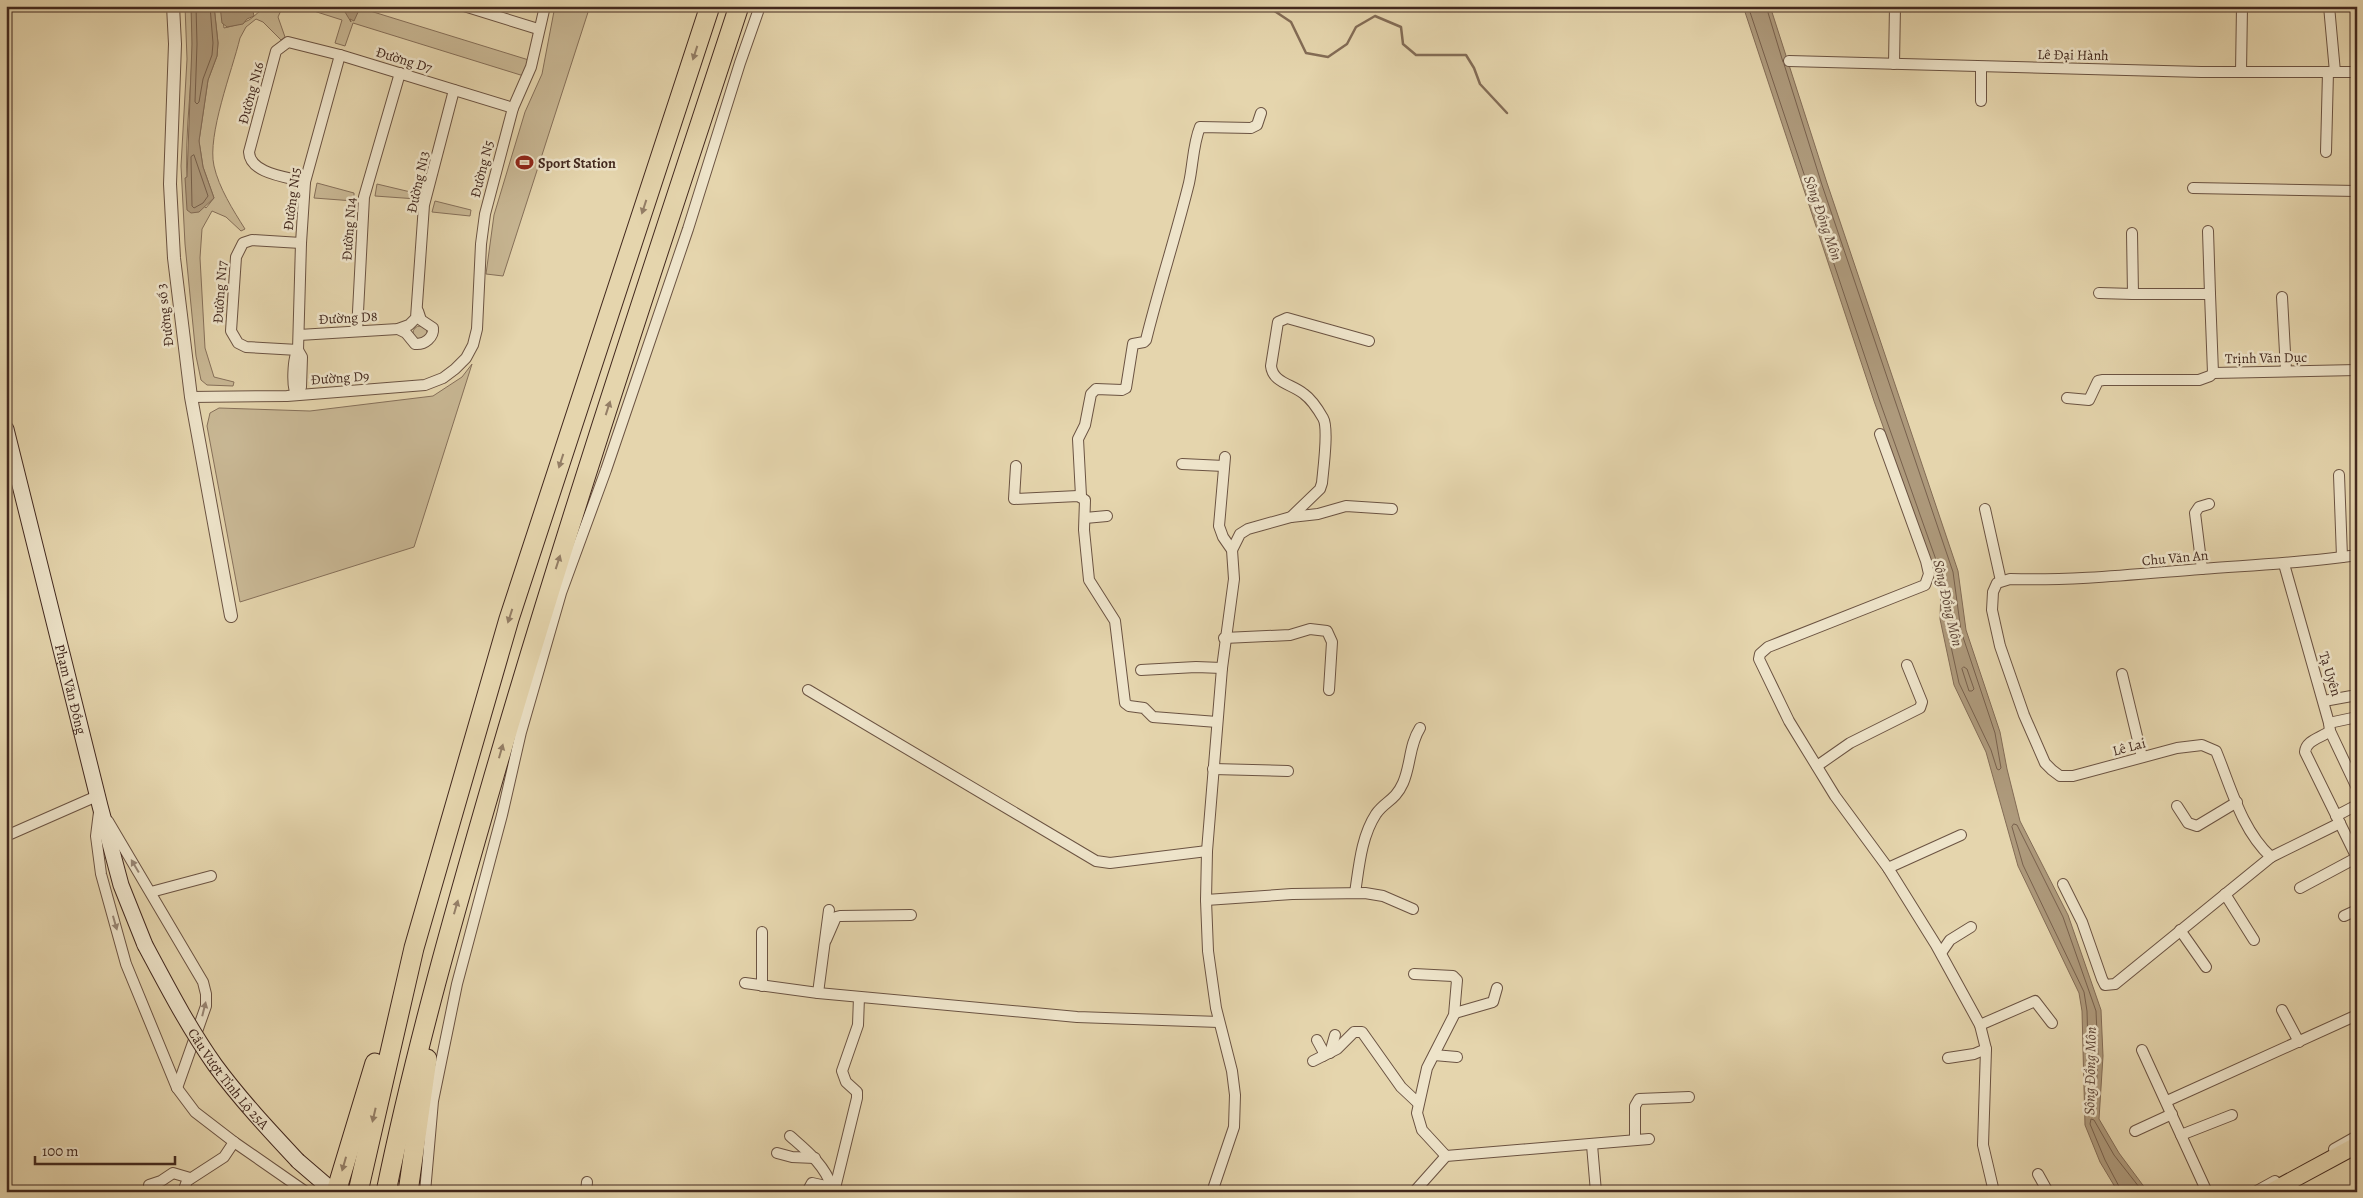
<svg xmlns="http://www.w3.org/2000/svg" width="2363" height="1198" viewBox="0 0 2363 1198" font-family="Alegreya,serif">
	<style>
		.green { fill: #c9b895; stroke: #86705a }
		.water { fill: #ae9a7c; stroke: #836c56 }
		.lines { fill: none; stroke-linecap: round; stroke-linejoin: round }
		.shore { stroke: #78614d; stroke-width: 1 }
		.stream { stroke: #836c56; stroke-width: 2.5 }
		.minor-casing { stroke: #6b5342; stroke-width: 12 }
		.tertiary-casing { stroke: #6b5342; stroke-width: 14 }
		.secondary-casing { stroke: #42281e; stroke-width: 17 }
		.primary-casing { stroke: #42281e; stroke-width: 18 }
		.motorway-casing { stroke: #42281e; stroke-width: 21 }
		.minor { stroke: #eee4ca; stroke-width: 10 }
		.tertiary { stroke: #eee4ca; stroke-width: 12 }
		.secondary { stroke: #eee4ca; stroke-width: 15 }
		.primary { stroke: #e5d5ad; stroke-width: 16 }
		.motorway { stroke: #e5d5ad; stroke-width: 19 }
		.secondary-bridge-casing { stroke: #42281e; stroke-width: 17; stroke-linecap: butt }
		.secondary-bridge { stroke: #eee4ca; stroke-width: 15 }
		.oneway { fill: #947e66 }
		.oneway2 { fill: #988674 }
		.labels { text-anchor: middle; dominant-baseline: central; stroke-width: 5; stroke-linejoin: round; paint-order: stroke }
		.street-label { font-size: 14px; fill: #42281e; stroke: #eee4ca }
		.poi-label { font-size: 14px; font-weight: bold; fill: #42281e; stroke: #eee4ca; text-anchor: start }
		.water-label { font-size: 15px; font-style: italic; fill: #5d4436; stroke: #eee4ca }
	</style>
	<rect width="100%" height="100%" fill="#e5d5ad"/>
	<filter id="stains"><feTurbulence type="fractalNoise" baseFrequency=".004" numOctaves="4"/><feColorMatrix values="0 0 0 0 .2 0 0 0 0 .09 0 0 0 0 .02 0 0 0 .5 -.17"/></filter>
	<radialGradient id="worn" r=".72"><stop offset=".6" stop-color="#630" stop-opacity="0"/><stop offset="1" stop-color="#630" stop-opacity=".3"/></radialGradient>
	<g class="green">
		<path d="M185,6H191C197,68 182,130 188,191L206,208L214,198L203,167L199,141L208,80L217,56L218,43L214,6H221L224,28C232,26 242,24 249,20C258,14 262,6 274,6L276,9L275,6H283L278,17L285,37L281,40L263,22L256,19L246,27L240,38C232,71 207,135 214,166C219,188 233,210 245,229L241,231L226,217L212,211L202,229L200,258L205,348L214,377L234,382L233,386L207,385L201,380L196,356L185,244L181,166L187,59Z"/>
		<path d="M298,6H354L532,61L527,77L353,23L345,46L335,43L342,20Z"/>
		<path d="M555,6H590L503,276L486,274L494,215L525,112L542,74Z"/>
		<path d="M317,183L354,193V201L314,198Z"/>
		<path d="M377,184L419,194L417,199L375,196Z"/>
		<path d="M435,201L471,210L470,216L432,212Z"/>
		<circle cx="420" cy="333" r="7"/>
		<path d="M472,364L414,547L240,602L207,426L210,413L219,408L310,411L433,396L462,377Z"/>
	</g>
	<g class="water">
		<path d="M191,6H214L218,43L217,56L208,80L199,141L203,167L214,198L199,212L191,213L187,210L185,178L187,177L192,44Z"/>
		<path d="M220,6H252L254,16L247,19L243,24L227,27L222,23Z"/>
		<path d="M351,6H357L359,10L354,21L350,19L351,22L345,12Z"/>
		<path d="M1743,6H1770L1827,183L1958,571L1966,630L2000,732L2007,769L2020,821L2068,915L2101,1010L2103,1056L2099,1119L2119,1153L2148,1192H2118L2100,1162L2085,1125L2082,1011L2079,993L2018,866L1986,752L1954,685L1940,619L1941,589L1874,401Z"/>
	</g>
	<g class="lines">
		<g class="shore">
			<path d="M196,6L197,44L195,102L197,104L199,102L203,79L212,55L213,43L210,6"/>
			<path d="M1748,6L1879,399L1946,588L1945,619L1959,683L1991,750L1997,769L1999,770L2001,768L1995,733L1961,631L1953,572L1822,185L1784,64"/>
			<path d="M1766,6L1783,62"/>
			<path d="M194,155L208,196L203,203L194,208L192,206L191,157Z"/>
			<path d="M1964,667L1967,669L1974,689L1972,691H1969L1962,669Z"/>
			<path d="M2014,824L2017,825L2063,917L2096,1011L2098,1056L2095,1112L2093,1114L2090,1112L2087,1011L2084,992L2023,865L2012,827Z"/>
			<path d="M2122,1192L2105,1160L2090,1124L2091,1119L2094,1120L2114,1155L2143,1192"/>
		</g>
		<path class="stream" d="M1267,6L1291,22L1306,53L1328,57L1347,44L1356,27L1375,16L1401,27L1403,44L1416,55H1466L1474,68L1480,84L1507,113"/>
		<defs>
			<g id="minor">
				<path d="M464,6L538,29"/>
				<path d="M2329,6L2335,72"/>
				<path d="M1789,61L2201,72H2357"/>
				<path d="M1894,64L1895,6"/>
				<path d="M1981,67V101"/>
				<path d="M2241,72L2242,6"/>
				<path d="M2326,152L2328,72"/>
				<path d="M305,182C288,177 250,174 249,152L276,51L288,42L340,55L513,108"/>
				<path d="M2193,188L2357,191"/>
				<path d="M2208,231L2210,294"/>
				<path d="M2132,233L2133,294H2210L2213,373"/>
				<path d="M2099,293L2133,294"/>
				<path d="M2282,297L2286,371"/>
				<path d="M398,329L406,333L415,344C425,345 434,337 433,328L421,320L418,311"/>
				<path d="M357,331L364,197L400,73"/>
				<path d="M299,335L398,329L409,325L416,318L424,205L454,90"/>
				<path d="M298,350L246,347L238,343L231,331L236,257L243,243L252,240L301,243"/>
				<path d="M298,350L302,357L301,387"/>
				<path d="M2213,373L2357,370"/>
				<path d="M297,395C291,390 293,356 298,350L301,243L305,182L340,55"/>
				<path d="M191,397L287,396L425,385L443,378L455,369L466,358L473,345L477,329L481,244L485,214L513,108L531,67L545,6"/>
				<path d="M2067,398L2089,400L2098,381L2103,380H2199L2210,376L2213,373"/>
				<path d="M1880,434L1926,561L1929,574L1925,585L1768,647L1760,654L1759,659L1789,721L1835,796L1888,868L1936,945L1980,1025L1986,1049L1983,1145L1994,1192"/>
				<path d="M1182,464L1224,466"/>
				<path d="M1016,466L1014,499L1078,496L1085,500L1084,530L1089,580L1115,621L1125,703L1129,706L1144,708L1153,717L1217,722"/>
				<path d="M2339,475L2342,557"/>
				<path d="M1081,496L1078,439L1085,425L1091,394L1096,389L1122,390L1126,388L1133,344L1144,342L1146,340C1159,287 1176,236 1189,183C1193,165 1193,144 1200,127L1251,128L1257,125L1261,113"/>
				<path d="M1985,509L2001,581"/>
				<path d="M1291,517L1318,514L1346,506L1392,509"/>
				<path d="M1085,518L1107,516"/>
				<path d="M1232,550L1240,534L1248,529L1291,517L1320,489L1322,483C1323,471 1329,428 1323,418C1319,411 1311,399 1304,394C1292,384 1273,383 1271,366L1278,322L1287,318L1369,341"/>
				<path d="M2284,564L2329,723L2330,731C2321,738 2306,740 2305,752L2357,858"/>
				<path d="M2202,569L2195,513L2199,507L2209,504"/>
				<path d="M1224,638L1290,635L1310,629L1327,631L1332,642L1329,690"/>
				<path d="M1141,670L1196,667L1222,668"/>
				<path d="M2122,674L2142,757"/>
				<path d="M808,690L1096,861L1110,863L1207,851"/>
				<path d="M2324,701L2357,695"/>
				<path d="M2329,723L2357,717"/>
				<path d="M2330,731L2357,788"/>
				<path d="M1817,766L1850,743L1920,708L1922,702L1907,665"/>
				<path d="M1213,769L1288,771"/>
				<path d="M2177,806L2188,823L2197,826L2237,802"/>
				<path d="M99,812L96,836L101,874L126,964L177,1088L195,1112L234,1142L306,1192"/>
				<path d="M2336,816L2357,805"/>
				<path d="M108,821L203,982L206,994V1006L177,1088"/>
				<path d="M2340,823L2271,857C2241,829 2231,787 2216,751L2202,745L2177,748L2073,776H2060L2052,770L2045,763L2024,715L2000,646L1992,610L1993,592L1997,583L2010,579C2073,581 2137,574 2201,569C2253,565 2305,563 2357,555"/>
				<path d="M6,836L97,796"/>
				<path d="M1888,868L1961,835"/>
				<path d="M2063,884L2082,922L2102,979L2105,985L2115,984L2271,857"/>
				<path d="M2300,888L2356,858"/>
				<path d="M151,892L211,876"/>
				<path d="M1355,893C1359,867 1361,837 1376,814C1385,801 1395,801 1403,783C1411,765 1409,745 1420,728"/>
				<path d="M2225,894L2254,940"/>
				<path d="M1206,900L1292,894L1365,893L1383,896L1413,909"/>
				<path d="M2344,916L2357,910"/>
				<path d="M2180,930L2206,967"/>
				<path d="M826,940L836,917L840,916L911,915"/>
				<path d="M1941,953L1950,940L1971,927"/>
				<path d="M1414,974L1453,976L1457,980L1454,1015L1427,1068L1417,1113L1422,1130L1446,1156"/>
				<path d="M745,983L818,993L1077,1017L1219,1022"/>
				<path d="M762,986V932"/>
				<path d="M818,993L829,910"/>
				<path d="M2282,1010L2299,1042"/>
				<path d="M1455,1013L1493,1002L1497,988"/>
				<path d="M1980,1025L2035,1001L2052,1023"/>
				<path d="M1317,1040L1323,1051V1056"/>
				<path d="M2142,1050L2207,1192"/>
				<path d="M1330,1053L1335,1035"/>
				<path d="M1434,1055L1457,1057"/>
				<path d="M1948,1058L1974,1054L1986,1049"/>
				<path d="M1313,1061L1337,1049L1354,1032H1362L1401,1087L1418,1103"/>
				<path d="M2167,1101L2357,1015"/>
				<path d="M2135,1131L2172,1114"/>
				<path d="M2181,1135L2232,1115"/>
				<path d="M790,1136C807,1151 824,1164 832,1187"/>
				<path d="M1635,1140V1106L1639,1099L1689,1097"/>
				<path d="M1592,1145L1596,1192"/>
				<path d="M2334,1149L2357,1136"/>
				<path d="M777,1153L792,1157L815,1158"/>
				<path d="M2038,1174L2048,1192"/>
				<path d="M149,1185L161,1181L173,1173L190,1178"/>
				<path d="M183,1192L187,1181L224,1157L234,1142"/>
				<path d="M425,1192L433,1101L457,984L502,815L521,732L561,593L606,470L688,229L740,63L760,6"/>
				<path d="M586,1192L587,1182"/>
				<path d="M807,1192L812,1183L835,1188"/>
				<path d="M839,1192L835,1188L857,1098V1092L846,1082L842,1071L858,1025L859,997"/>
				<path d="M1212,1192L1234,1127L1235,1095L1232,1071L1216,1008L1208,951L1206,900L1207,851L1222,668L1234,579L1232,550L1223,537L1219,526L1225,457"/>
				<path d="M1414,1192L1446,1156L1649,1139"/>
				<path d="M2255,1192L2275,1181"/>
			</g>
			<path id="tertiary" d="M173,6L175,44L170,184L174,258L191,397L231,616"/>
			<g id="secondary">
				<path id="s1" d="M6,429L100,806L121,885L145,945"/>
				<path d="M298,1161L334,1192"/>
			</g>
			<path id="primary" d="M2270,1192L2357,1145"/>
			<g id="motorway">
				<path d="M336,1192L375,1063"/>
				<path d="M358,1192L414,948L509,619L710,6"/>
				<path d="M386,1192C415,1051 454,914 494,776C569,518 655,262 739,6"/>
				<path d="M408,1192L427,1059"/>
			</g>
		</defs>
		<use href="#minor" class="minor-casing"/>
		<use href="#tertiary" class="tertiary-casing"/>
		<use href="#secondary" class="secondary-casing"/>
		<use href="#primary" class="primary-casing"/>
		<use href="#motorway" class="motorway-casing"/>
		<use href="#minor" class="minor"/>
		<use href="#tertiary" class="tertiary"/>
		<use href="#secondary" class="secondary"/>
		<use href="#primary" class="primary"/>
		<use href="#motorway" class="motorway"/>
		<defs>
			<g id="secondary-bridge">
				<path id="s2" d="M145,945C167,986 188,1027 215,1065C240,1099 269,1130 298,1161"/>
			</g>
		</defs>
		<use href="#secondary-bridge" class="secondary-bridge-casing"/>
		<use href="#secondary-bridge" class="secondary-bridge"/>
	</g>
	<defs><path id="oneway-solid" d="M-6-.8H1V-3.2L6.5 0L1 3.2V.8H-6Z" transform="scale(1.25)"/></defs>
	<g class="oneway">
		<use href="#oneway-solid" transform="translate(695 53) rotate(108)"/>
		<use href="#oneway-solid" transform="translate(644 207) rotate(108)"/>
		<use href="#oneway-solid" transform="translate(608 408) rotate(-72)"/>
		<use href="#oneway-solid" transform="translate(561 461) rotate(108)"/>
		<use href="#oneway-solid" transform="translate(558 562) rotate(-72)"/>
		<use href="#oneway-solid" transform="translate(510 616) rotate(108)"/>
		<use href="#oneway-solid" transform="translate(501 751) rotate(-74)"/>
		<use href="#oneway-solid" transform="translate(456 907) rotate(-74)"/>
		<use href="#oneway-solid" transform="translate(374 1115) rotate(103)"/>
		<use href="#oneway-solid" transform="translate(344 1164) rotate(106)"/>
	</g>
	<g class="oneway2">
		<use href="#oneway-solid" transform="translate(135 866) rotate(-121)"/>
		<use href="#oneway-solid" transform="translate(115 923) rotate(74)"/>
		<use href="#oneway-solid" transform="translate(204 1009) rotate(-76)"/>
	</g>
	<defs>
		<symbol id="stadium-bare" viewBox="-9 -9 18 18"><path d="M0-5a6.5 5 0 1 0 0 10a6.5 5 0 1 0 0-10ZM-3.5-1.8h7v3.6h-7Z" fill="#8f2418" stroke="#eee4ca" stroke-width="2.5" paint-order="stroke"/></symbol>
	</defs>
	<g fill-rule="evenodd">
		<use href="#stadium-bare" x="512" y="150" width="25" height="25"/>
	</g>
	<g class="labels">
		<g class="street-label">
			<text transform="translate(2073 55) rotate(1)">Lê Đại Hành</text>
			<text transform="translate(404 60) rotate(17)">Đường D7</text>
			<text transform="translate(251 93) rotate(-75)">Đường N16</text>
			<text transform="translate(482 169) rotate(-76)">Đường N5</text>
			<text transform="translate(418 182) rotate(-78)">Đường N13</text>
			<text transform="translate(292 199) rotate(-83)">Đường N15</text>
			<text transform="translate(349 229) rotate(-86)">Đường N14</text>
			<text transform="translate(220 292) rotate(-86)">Đường N17</text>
			<text transform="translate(165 315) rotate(-97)">Đường số 3</text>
			<text transform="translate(348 318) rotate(-3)">Đường D8</text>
			<text transform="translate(2266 358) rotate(-1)">Trịnh Văn Dục</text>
			<text transform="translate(340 378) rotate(-4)">Đường D9</text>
			<text transform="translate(2175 558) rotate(-5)">Chu Văn An</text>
			<text transform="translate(2330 674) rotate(73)">Tạ Uyên</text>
			<text stroke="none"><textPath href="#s1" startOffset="268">Phạm Văn Đồng</textPath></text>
			<text transform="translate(2129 747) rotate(-15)">Lê Lai</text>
			<text stroke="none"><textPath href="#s2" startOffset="158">Cầu Vượt Tỉnh Lộ 25A</textPath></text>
		</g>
		<g class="poi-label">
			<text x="538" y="163">Sport Station</text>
		</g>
		<g class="water-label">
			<text transform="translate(1823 218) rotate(71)">Sông Đồng Môn</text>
			<text transform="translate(1948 603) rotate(77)">Sông Đồng Môn</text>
			<text transform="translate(2090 1071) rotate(-89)">Sông Đồng Môn</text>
		</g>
	</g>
	<rect width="2363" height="1198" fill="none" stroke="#e5d5ad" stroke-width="25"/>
	<rect x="8" y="8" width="2348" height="1183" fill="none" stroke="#42281e" stroke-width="2.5"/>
	<rect x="12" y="12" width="2338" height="1173" fill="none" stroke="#42281e"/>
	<path d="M35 1156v8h140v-8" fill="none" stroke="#42281e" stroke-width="2.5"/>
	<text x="42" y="1156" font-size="15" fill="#42281e" stroke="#eee4ca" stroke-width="4" paint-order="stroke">100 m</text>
	<rect width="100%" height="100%" filter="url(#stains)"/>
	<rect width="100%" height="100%" fill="url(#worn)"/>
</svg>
